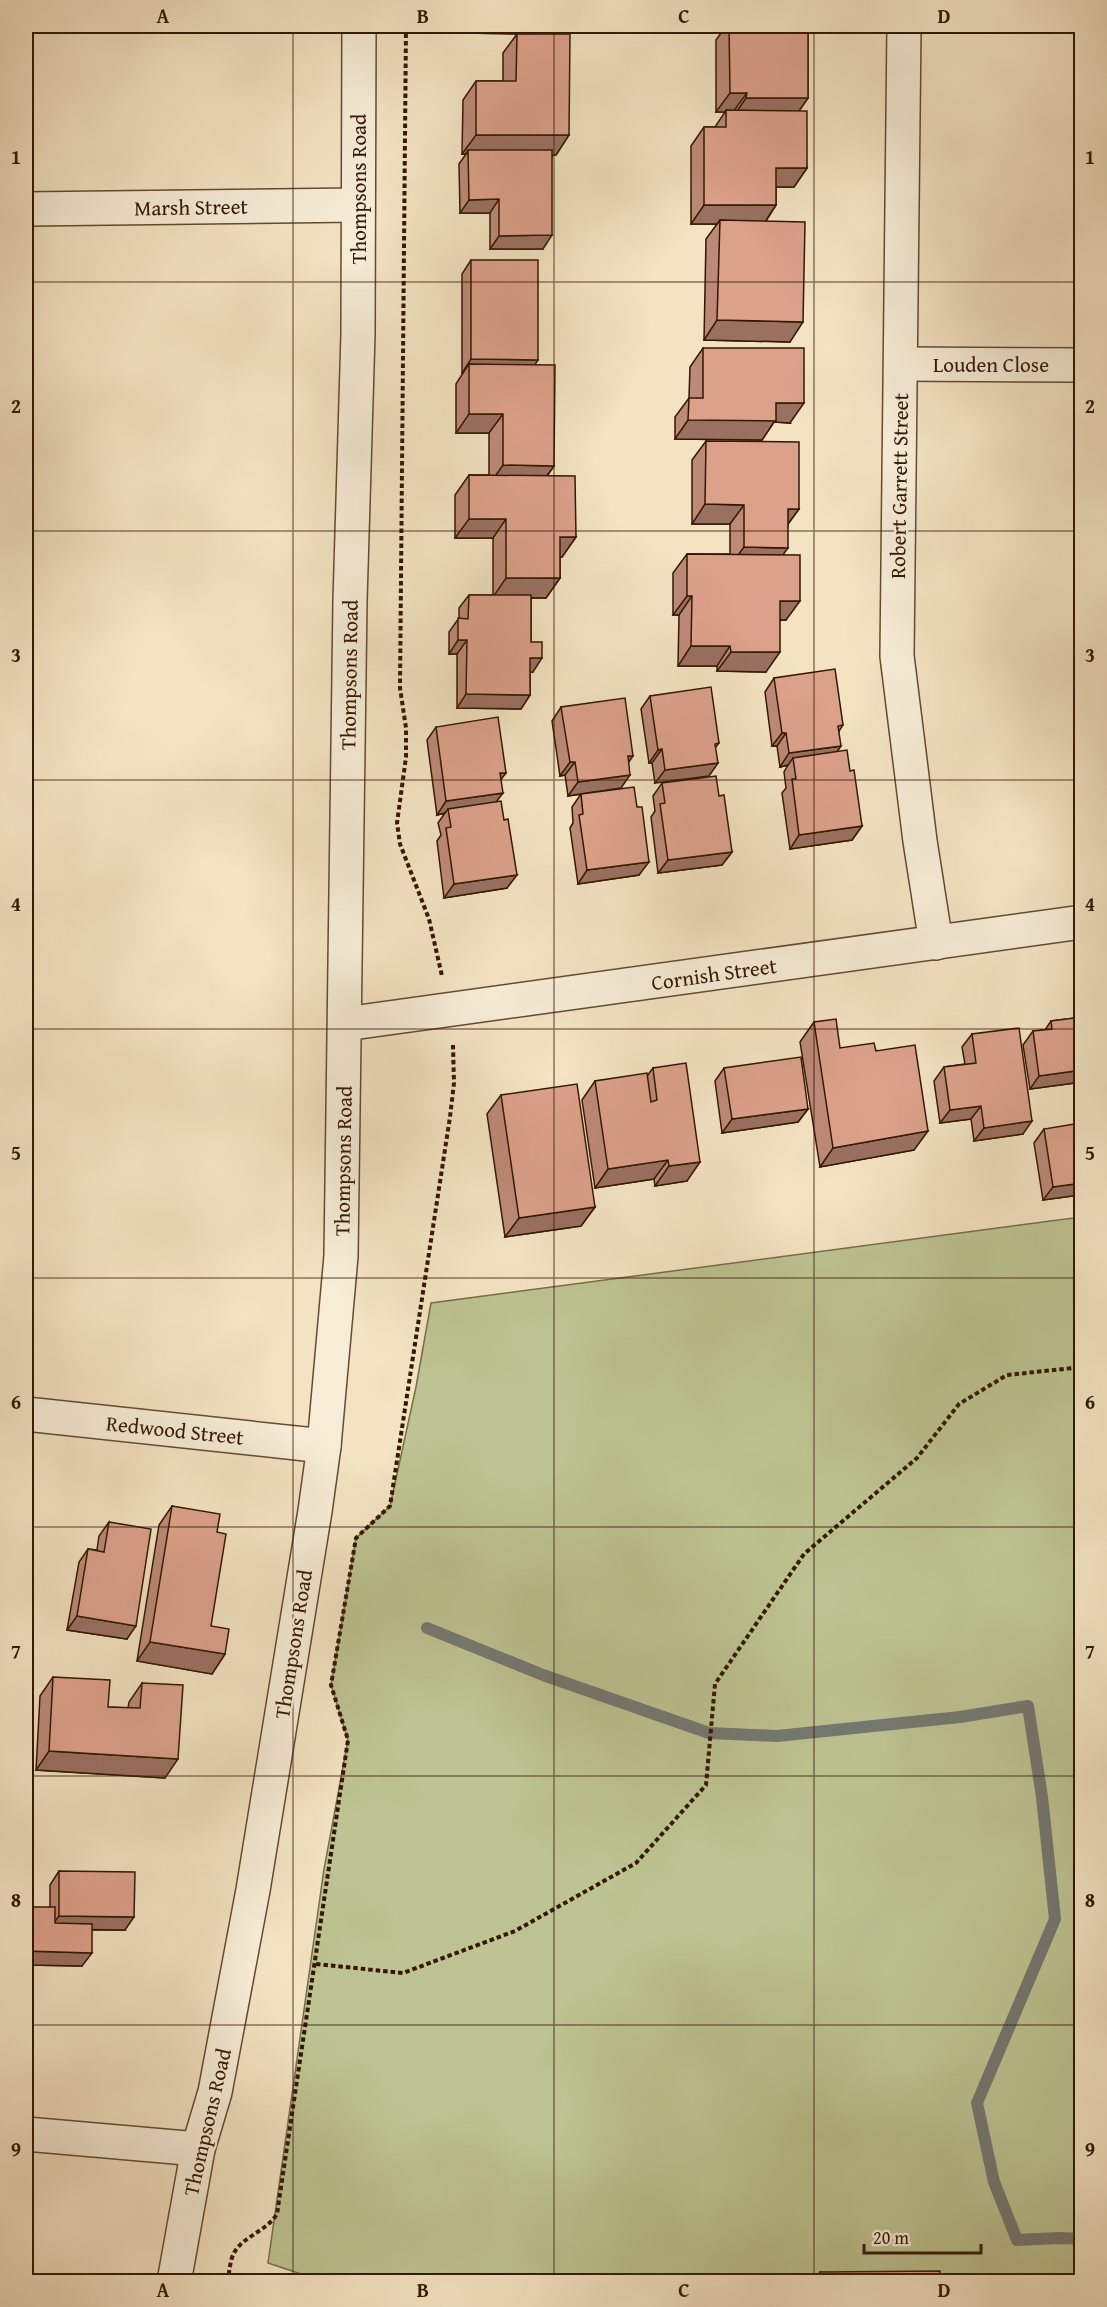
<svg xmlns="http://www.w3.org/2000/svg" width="1107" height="2307" viewBox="0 0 1107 2307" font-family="'Gentium Book Plus',serif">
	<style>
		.green { fill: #bdc392; stroke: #786d49; stroke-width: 1.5 }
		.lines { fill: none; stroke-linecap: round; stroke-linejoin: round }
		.stream { stroke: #747972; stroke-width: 12 }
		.minor-casing { stroke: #634a30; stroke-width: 36 }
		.path { stroke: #331700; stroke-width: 4; stroke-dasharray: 4.5 3; stroke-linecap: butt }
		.minor { stroke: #f7edd7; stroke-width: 33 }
		.wall { fill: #bd8a78; stroke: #331700; stroke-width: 1.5 }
		.shaded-wall { fill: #9a7161; stroke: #331700; stroke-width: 1.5 }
		.building { fill: #dca18b; stroke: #331700; stroke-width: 1.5 }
		.grid { fill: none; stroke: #331700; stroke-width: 1.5; stroke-opacity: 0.55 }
		.labels { text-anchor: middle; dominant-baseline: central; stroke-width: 4.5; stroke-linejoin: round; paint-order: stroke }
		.street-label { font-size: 21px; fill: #331700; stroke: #f7edd7 }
		.neatline { fill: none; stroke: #331700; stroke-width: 2 }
		.grid-label { font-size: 20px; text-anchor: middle; font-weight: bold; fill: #331700 }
	</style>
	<rect width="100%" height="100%" fill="#f3e3c2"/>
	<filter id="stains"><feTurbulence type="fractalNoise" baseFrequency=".00333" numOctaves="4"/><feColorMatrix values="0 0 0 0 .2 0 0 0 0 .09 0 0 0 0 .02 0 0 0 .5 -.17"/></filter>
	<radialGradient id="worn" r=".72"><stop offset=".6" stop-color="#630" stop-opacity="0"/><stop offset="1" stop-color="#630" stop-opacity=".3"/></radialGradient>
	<path class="green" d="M1081,1217V2281L325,2282L268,2263L324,1869L348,1740L331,1685L342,1621L356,1538L390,1506L416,1387L431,1303Z"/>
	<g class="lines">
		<path class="stream" d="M427,1628L543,1675L709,1733L777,1736L960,1717L1028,1706L1042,1797L1055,1919L977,2103L994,2182L1017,2240L1059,2238L1082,2239"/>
		<defs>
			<g id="minor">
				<path d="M904,26L897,656L920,841L936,943"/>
				<path d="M26,209L357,205"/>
				<path d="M901,364L1082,365"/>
				<path d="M345,1024L1082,922"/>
				<path d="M26,1414L324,1446"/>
				<path d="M26,2134L198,2149"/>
				<path d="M174,2282L198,2149L215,2092L253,1890L315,1511L324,1446L341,1256L350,601L358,334L359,26"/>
			</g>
		</defs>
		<use href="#minor" class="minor-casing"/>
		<g class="path">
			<path d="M406,26L400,688L406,728V757L397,823L400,844L429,919L442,976"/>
			<path d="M316,1964L403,1973L515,1931L636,1863L706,1785L715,1684L804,1554L917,1458L959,1404L1007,1375L1082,1367"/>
			<path d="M228,2282C229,2273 230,2260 234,2253C243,2236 266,2232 277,2214L348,1740L331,1685L356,1538L390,1506L450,1117L454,1083L453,1045"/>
		</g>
		<use href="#minor" class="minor"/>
	</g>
	<g class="wall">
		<path d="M462,26H588L585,30H537L534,34L462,33Z"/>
		<path d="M726,26H808V98L799,111L807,168L794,187H776V205L766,221L790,342L704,340L706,239L717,224H691V146L704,127H715L725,112H716V40Z"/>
		<path d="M517,34L569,135L556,155H552L543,249H490V213H460L459,164L466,154H462L463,100L476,81H503V53Z"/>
		<path d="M471,260L535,365L554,466L547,476L576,537L562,557H560V578L546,598H531V642L533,672H530V695L521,709L457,708V654H449V632L459,618V608L469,595H493V538H455V495L469,475H489V433H456V384L463,373H462V274Z"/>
		<path d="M703,348L790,423L774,422L762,440L675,439V417L689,398L690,367Z"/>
		<path d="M706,441L799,509L788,524L783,555L786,620H780L766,672L717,671V666H678L679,615H673V573L687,554H730V524H692V460Z"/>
		<path d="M774,678L843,725L839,731L837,752L850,771L862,826L852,840L790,849L782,793L786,788L784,772L788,765L780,767L777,746H772L765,692Z"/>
		<path d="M650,696L719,743L716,747L655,783L652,763H649L641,709Z"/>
		<path d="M561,707L628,763L621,788L639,875L578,884L570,828L573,823L572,807L581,794L568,796L565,775L560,776L552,721Z"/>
		<path d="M436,727L501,780L496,802L507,888L444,898L437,841L441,835L438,823L445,813L437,815L427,740Z"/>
		<path d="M662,783L719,796L732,852L722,865L658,873L651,817L655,811L653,796Z"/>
		<path d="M1082,1017V1082L1030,1089L1023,1045L1033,1031L1045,1030L1051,1021Z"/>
		<path d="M814,1022L840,1048L876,1051L914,1150L820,1167L800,1042Z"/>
		<path d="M972,1034L1023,1134L974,1141L971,1119L940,1123L934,1081L944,1067L965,1064L962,1047Z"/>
		<path d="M653,1068L687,1181L655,1186L654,1179L595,1188L582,1100L595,1081L647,1076Z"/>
		<path d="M724,1068L808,1109L798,1122L722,1133L715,1081Z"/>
		<path d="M501,1095L595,1207L581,1226L505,1237L487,1114Z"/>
		<path d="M1044,1129L1080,1195L1043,1200L1034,1143Z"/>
		<path d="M172,1506L217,1532L211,1626L225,1654L212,1674L137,1661L159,1525Z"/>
		<path d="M109,1522L127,1639L67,1630L79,1562L88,1549L97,1550L99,1536Z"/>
		<path d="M53,1677L108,1707L128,1708L129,1702L142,1683L165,1778L36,1770L40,1696Z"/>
		<path d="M59,1871L125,1930H92L82,1966L26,1965L50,1907V1885Z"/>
		<path d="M820,2272L938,2282H814Z"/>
	</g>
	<g class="shaded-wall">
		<path d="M467,26H588L585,30H537L534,34L462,33Z"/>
		<path d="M730,93H747L733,112L726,110L725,112H716Z"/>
		<path d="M746,98H808L794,118L733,117Z"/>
		<path d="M476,135H569L556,155L468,154V150L466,154H462Z"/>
		<path d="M776,168H807L794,187H763Z"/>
		<path d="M499,199L490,213H460L469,200Z"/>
		<path d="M704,205H776L763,225L720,220L717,224H691Z"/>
		<path d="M552,235L543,249H490L499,236Z"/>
		<path d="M717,320L803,322L790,342L704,340Z"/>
		<path d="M471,359L538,360L529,374L469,364L463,373H462Z"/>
		<path d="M776,403H804L790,423L774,422L762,440L675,439L688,420Z"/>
		<path d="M469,414H503L489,433H456Z"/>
		<path d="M503,465L554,466L540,485H489Z"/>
		<path d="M705,504L744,505L730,524H692Z"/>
		<path d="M788,509H799L785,528Z"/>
		<path d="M469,519H506L493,538H455Z"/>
		<path d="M560,537H576L562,557H546Z"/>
		<path d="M744,547L788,548L774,567L730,566Z"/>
		<path d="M506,578H560L546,598L493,597Z"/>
		<path d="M687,596H692L679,615H673Z"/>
		<path d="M780,601H800L786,620H766Z"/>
		<path d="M458,640H467L457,654H449Z"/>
		<path d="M691,646H730L717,666H678Z"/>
		<path d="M731,652H780L766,672L717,671Z"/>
		<path d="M530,658H542L533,672H521Z"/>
		<path d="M466,694L530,695L521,709L457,708Z"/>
		<path d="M782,733H786L777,746H772Z"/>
		<path d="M841,746L832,759L793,758L788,765L780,767L789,753Z"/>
		<path d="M662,749L652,763H649L658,750Z"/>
		<path d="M628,756H633L624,769Z"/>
		<path d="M570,762H575L565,775L560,776Z"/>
		<path d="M718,763L709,776L655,783L665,770Z"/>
		<path d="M500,773H506L496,786Z"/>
		<path d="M630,775L621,788L568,796L578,782Z"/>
		<path d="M503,793L493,806L448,809L445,813L437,815L446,801Z"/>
		<path d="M862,826L852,840L790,849L799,835Z"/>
		<path d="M732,852L722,865L658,873L668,860Z"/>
		<path d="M649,862L639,875L578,884L587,870Z"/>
		<path d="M517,875L507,888L444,898L454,884Z"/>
		<path d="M1082,1070V1082L1030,1089L1039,1076Z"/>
		<path d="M981,1106L971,1119L940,1123L950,1110Z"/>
		<path d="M808,1109L798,1122L722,1133L732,1119Z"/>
		<path d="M1032,1121L1023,1134L974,1141L984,1128Z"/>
		<path d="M928,1131L914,1150L820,1167L833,1148Z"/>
		<path d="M668,1160L654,1179L595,1188L608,1169Z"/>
		<path d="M700,1162L687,1181L655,1186L669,1166Z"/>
		<path d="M1082,1183V1193L1080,1195L1043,1200L1053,1187Z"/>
		<path d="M595,1207L581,1226L505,1237L519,1218Z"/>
		<path d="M77,1616L136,1626L127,1639L67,1630Z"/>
		<path d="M150,1642L225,1654L212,1674L137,1661Z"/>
		<path d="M49,1751L178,1759L165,1778L36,1770Z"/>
		<path d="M59,1916L134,1917L125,1930L49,1929Z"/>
		<path d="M26,1951L92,1953L82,1966L26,1965Z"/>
	</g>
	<g class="building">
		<path d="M729,26H808V98H746L747,93H730Z"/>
		<path d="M517,34H570L569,135H476V81H516Z"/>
		<path d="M726,110L807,111V168H776V205H704V127H726Z"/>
		<path d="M468,150H552V235L499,236V199L469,200Z"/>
		<path d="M720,220L805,222L803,322L717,320Z"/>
		<path d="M471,260H538V360L471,359Z"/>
		<path d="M703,348H804V403H776V421L688,420L689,398H703Z"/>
		<path d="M469,364L555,365L554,466L503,465V414H469Z"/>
		<path d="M706,441L799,442V509H788V548L744,547V505L705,504Z"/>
		<path d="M469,475L575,476L576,537H560V578H506V519H469Z"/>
		<path d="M687,554L800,555V601H780V652H731L730,646H691L692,596H687Z"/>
		<path d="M469,595H531V642H542V658H530V695L466,694L467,640H458V618L468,619Z"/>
		<path d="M835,669L843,725L838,726L841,746L789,753L786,733H782L774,678Z"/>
		<path d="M711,687L719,743L715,744L718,763L665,770L662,749L658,750L650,696Z"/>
		<path d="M625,698L633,756H628L630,775L578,782L575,762H570L561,707Z"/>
		<path d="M498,717L506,773H500L503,793L446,801L436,727Z"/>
		<path d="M847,750L850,771L854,770L862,826L799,835L792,779H796L793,758Z"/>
		<path d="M716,776L719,796L724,795L732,852L668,860L660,804L665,803L662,783Z"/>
		<path d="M634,787L637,807H642L649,862L587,870L579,815L583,814L581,794Z"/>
		<path d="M501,801L504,820L508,819L517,875L454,884L446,828L451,827L448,809Z"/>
		<path d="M1082,1017V1070L1039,1076L1033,1031L1052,1029L1051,1021Z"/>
		<path d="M836,1019L840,1048L874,1043L876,1051L915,1045L928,1131L833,1148L814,1022Z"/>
		<path d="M1019,1028L1032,1121L984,1128L981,1106L950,1110L944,1067L976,1063L972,1034Z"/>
		<path d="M801,1057L808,1109L732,1119L724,1068Z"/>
		<path d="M686,1063L700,1162L669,1166L668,1160L608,1169L595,1081L647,1073L651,1102L657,1100L653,1068Z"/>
		<path d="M577,1084L595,1207L519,1218L501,1095Z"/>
		<path d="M1081,1123L1082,1183L1053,1187L1044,1129Z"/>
		<path d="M172,1506L220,1514L217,1532L226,1534L211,1626L229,1629L225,1654L150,1642Z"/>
		<path d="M109,1522L151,1529L136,1626L77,1616L88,1549L104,1552Z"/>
		<path d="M53,1677L110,1680L108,1707L140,1708L142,1683L183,1685L178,1759L49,1751Z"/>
		<path d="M59,1871L135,1872L134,1917L59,1916Z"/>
		<path d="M26,1907H55V1923L92,1924V1953L26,1951Z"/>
		<path d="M940,2271L938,2282H819L820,2272Z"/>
		<path d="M634,2274V2282H415L414,2278Z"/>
	</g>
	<path class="grid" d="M293,26V2282M554,26V2282M814,26V2282M26,282H1082M26,531H1082M26,780H1082M26,1029H1082M26,1278H1082M26,1527H1082M26,1776H1082M26,2025H1082"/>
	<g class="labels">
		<g class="street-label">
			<text transform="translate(358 189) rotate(-90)">Thompsons Road</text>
			<text transform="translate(191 207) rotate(-1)">Marsh Street</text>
			<text x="991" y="364">Louden Close</text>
			<text transform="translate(899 486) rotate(-89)">Robert Garrett Street</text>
			<text transform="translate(349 675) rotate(-89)">Thompsons Road</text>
			<text transform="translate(714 974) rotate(-8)">Cornish Street</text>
			<text transform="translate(343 1161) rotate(-89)">Thompsons Road</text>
			<text transform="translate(175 1430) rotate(6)">Redwood Street</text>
			<text transform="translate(293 1644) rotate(-81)">Thompsons Road</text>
			<text transform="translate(207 2122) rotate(-77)">Thompsons Road</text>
		</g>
	</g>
	<rect width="1107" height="2307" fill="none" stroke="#f3e3c2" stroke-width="66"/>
	<path d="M864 2244v9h117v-9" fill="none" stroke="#331700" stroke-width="3"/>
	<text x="873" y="2244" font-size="18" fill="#331700" stroke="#f7edd7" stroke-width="4.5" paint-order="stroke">20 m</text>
	<rect x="33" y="33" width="1041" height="2241" class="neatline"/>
	<g class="grid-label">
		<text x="163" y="23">A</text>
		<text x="423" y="23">B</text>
		<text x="684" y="23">C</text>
		<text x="944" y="23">D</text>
		<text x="16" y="164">1</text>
		<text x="1090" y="164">1</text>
		<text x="16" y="413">2</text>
		<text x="1090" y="413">2</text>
		<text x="16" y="662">3</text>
		<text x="1090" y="662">3</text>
		<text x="16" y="911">4</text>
		<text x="1090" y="911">4</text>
		<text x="16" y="1160">5</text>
		<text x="1090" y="1160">5</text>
		<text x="16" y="1409">6</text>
		<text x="1090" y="1409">6</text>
		<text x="16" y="1658">7</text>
		<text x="1090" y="1658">7</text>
		<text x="16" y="1907">8</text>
		<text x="1090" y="1907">8</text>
		<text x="16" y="2156">9</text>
		<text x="1090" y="2156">9</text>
		<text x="163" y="2297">A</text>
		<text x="423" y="2297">B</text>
		<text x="684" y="2297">C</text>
		<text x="944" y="2297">D</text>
	</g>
	<rect width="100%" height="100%" filter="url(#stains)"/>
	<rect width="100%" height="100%" fill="url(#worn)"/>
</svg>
